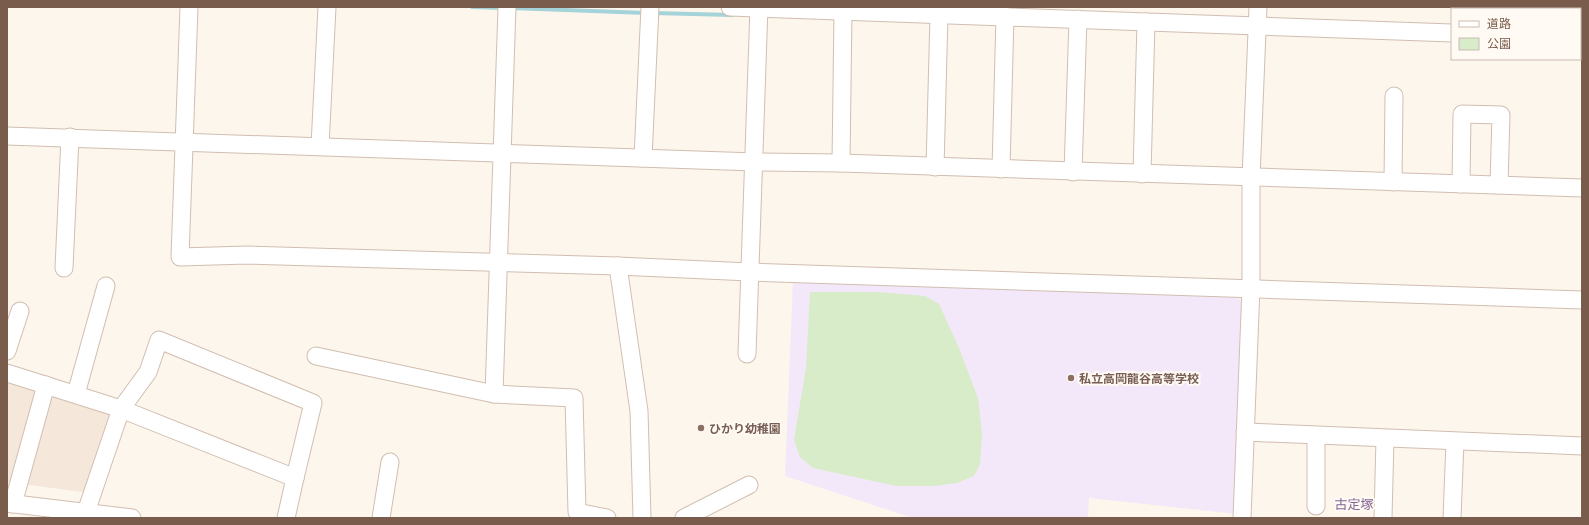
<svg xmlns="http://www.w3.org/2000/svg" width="1589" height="525" viewBox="0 0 1589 525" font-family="Manrope,'Noto Sans JP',sans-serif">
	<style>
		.residential { fill: #f5e8da }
		.education { fill: #f3e8fa }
		.green { fill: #d8ecc9 }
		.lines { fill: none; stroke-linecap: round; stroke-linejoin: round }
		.stream { stroke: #a5d3da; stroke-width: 4 }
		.minor-casing { stroke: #d1beb0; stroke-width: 19 }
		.minor { stroke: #fff; stroke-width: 17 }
		.education-dot { fill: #8d6e63; stroke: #fffaf3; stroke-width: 1.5 }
		.labels { text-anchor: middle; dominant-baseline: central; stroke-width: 4; stroke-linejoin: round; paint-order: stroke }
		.education-label { font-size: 12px; font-weight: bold; fill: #785e54; stroke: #fffaf3; text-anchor: start }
		.neighbourhood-label { font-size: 13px; fill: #846695; stroke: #fffaf3 }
	</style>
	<rect width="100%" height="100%" fill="#fdf6ec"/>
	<path class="residential" d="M7,369L114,411L89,493L7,482Z"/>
	<path class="education" d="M793,280L1227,294L1245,301L1237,514L1089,498L1088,518H913L785,476Z"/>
	<path class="green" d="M810,292H879L925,296L939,304L959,348L978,398L982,433L980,464L974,476L957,483L934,486H896L813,468L800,457L794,440L806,368Z"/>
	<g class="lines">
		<g class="stream">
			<path d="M472,7L502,8"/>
			<path d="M511,8L646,13"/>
			<path d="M653,13L732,15"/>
		</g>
		<defs>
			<g id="minor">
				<path d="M189,7L180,257L247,255L618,266L750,272L1582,300"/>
				<path d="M730,7L1452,33"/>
				<path d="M1467,9V7"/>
				<path d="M1541,9V7"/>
				<path d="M1580,37H1582"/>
				<path d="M7,136L755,162L841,163L1582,188"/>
				<path d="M320,146L327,7"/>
				<path d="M643,158L650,7"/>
				<path d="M841,163L843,10"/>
				<path d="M935,167L939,15"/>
				<path d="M1001,169L1005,16"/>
				<path d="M1073,172L1078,19"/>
				<path d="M1142,174L1146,22"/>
				<path d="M1393,182L1394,96"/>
				<path d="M1461,184L1462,114L1501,115L1499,185"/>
				<path d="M618,266L639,411L642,518"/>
				<path d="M64,268L70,137"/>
				<path d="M7,351L20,311"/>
				<path d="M747,354L759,7"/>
				<path d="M316,356L494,394L574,398L577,512L607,518"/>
				<path d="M7,373L121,409L295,478L313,403L159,340L148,372L121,409L84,518"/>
				<path d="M76,394L106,286"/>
				<path d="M494,394L507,7"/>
				<path d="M1245,432L1582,446"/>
				<path d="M7,503L132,518"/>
				<path d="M13,504L46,385"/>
				<path d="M1316,506V436"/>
				<path d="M286,518L295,478"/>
				<path d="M381,518L390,462"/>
				<path d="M684,518L749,485"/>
				<path d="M1242,518L1251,287V178L1258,7"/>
				<path d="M1383,518L1385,439"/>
				<path d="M1452,518L1455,442"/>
			</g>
		</defs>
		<use href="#minor" class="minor-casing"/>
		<use href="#minor" class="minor"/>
	</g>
	<g class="education-dot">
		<circle cx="1071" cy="378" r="4"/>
		<circle cx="701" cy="428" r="4"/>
	</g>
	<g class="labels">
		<g class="education-label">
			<text x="1079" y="378">私立高岡龍谷高等学校</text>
			<text x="709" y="428">ひかり幼稚園</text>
		</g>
		<g class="neighbourhood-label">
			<text x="1354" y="504">古定塚</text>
		</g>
	</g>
	<rect width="1589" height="525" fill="none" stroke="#7a5c4d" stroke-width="16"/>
	<rect x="1451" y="8" width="130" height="52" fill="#fffaf3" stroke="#cabbb1"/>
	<rect x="1459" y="21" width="20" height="6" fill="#ffffff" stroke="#cabbb1"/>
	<text x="1487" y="28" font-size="12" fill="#7a5c4d">道路</text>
	<rect x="1459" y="38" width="20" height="12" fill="#d8ecc9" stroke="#cabbb1"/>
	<text x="1487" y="48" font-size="12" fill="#7a5c4d">公園</text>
</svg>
